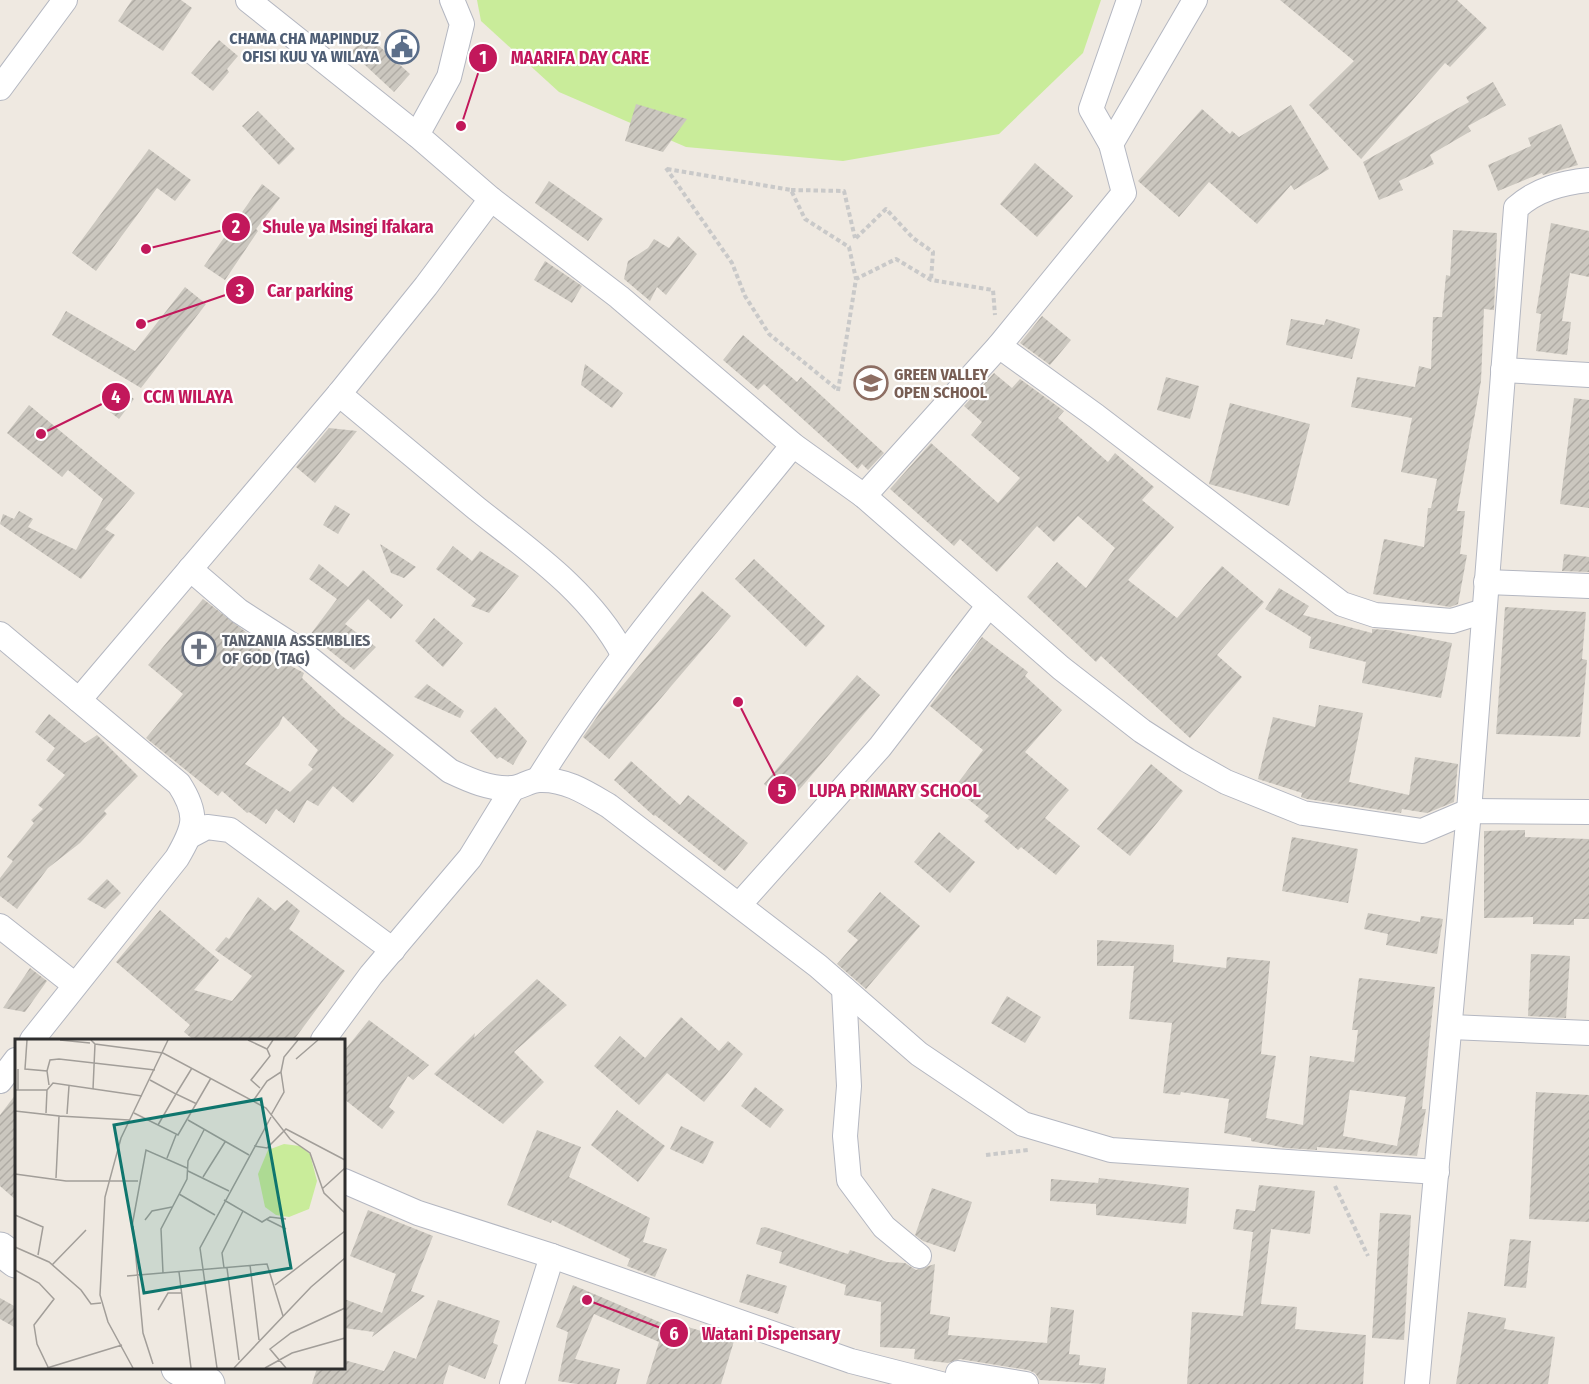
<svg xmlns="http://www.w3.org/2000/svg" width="1589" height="1384" viewBox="0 0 1589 1384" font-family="'Fira Sans Condensed',sans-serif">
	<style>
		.pitch { fill: #c9ec9a }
		.building { fill: url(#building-hatch); fill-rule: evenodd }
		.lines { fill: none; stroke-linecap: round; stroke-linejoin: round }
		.minor-casing { stroke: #b4b7c1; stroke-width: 26 }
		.secondary-casing { stroke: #b4b7c1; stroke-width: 35 }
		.path { stroke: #c9c9c9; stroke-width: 4; stroke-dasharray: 4.5 3; stroke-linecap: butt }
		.minor { stroke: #fff; stroke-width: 24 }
		.secondary { stroke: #fff; stroke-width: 33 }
		.labels { text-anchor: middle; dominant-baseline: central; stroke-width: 4.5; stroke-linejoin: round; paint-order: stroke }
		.service-label { font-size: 16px; font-weight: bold; fill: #4e5e75; stroke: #fff; text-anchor: end }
		.education-label { font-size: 16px; font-weight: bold; fill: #785e54; stroke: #fff; text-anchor: start }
		.worship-label { font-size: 16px; font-weight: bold; fill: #5b616d; stroke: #fff; text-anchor: start }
		.inset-road { fill: none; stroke: #a29e99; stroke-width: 1.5 }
		.view { fill: #0f766e; fill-opacity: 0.15; stroke: #0f766e; stroke-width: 3 }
		.inset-edge { fill: none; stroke: #2e2e2e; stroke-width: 3 }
		.leader { fill: none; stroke: #c2185b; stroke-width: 2 }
		.callout-dot { fill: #c2185b; stroke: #fff; stroke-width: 2 }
		.mark-label { font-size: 18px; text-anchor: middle; font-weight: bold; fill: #fff }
		.callout-label { font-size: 18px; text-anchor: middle; font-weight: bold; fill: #c2185b; stroke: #fff; stroke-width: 4.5; stroke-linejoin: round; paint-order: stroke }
	</style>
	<defs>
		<pattern id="building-hatch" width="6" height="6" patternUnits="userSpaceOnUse" patternTransform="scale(1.5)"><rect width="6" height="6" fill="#cbc7bf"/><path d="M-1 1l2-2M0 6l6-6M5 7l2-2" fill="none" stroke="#afaba4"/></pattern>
	</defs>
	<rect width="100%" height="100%" fill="#efe9e1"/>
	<path class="pitch" d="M477,0H1101L1083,53L999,134L843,161L686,147L559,92L481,21Z"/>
	<g class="building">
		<path d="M132,0H181L192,8L163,51L118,21Z"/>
		<path d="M1280,0H1457L1487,28L1450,67L1445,63L1361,159L1309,105L1354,61Z"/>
		<path d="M367,35L410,74L394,92L351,52Z"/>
		<path d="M219,40L238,56L227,69L229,72L213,91L191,73Z"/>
		<path d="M1493,82L1506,105L1468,126L1471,131L1430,155L1434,164L1399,181L1403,190L1379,200L1363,162L1469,102L1466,97Z"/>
		<path d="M636,104L687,119L663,152L625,141Z"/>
		<path d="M1291,105L1329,169L1294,190L1291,185L1257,224L1209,182L1179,217L1138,181L1202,109L1230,134L1232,131L1239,137Z"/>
		<path d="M258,111L295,149L279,165L242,126Z"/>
		<path d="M1561,124L1578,165L1543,175L1542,173L1498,191L1488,165L1531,146L1528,138Z"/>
		<path d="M149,149L191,180L175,201L157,188L96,271L72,253Z"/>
		<path d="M1035,163L1073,196L1037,237L1000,204Z"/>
		<path d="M549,181L603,219L588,241L535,203Z"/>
		<path d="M262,184L280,198L256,229L258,231L225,280L204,266Z"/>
		<path d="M1551,223L1589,231V277L1570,273L1562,321L1571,322L1567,355L1536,351L1541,314L1536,313Z"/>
		<path d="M1453,230L1497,233L1494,310L1484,309L1481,381L1457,511H1465L1460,554L1467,555L1458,604L1450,607L1373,594L1384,539L1424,547L1428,508H1431L1437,479L1401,472L1412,418L1351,407L1357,377L1415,387L1419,366L1431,369L1433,317H1442L1446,275L1450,276Z"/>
		<path d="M678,236L697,254L666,295L657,287L650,301L624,279L628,261L648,248L654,239L669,248Z"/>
		<path d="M545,261L582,286L572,303L534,280Z"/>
		<path d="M185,287L206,304L141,388L52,335L66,311L135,351Z"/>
		<path d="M1042,316L1071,340L1050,365L1020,343Z"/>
		<path d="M1291,319L1324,325L1326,319L1360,329L1352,359L1286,345Z"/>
		<path d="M743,335L797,382L801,377L884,453L868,470L862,464L858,469L764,384L758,390L723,360Z"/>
		<path d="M585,364L623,393L612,408L581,385Z"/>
		<path d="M994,373L1012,388L1020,379L1064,411L1058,418L1108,462L1115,453L1154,487L1142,500L1174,527L1128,580L1177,618L1222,566L1264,602L1217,655L1242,677L1190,738L1101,656L1096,662L1027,597L1057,562L1086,588L1115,548L1078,516L1054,542L1037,526L997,572L960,539L954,546L890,489L931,443L998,503L1020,478L971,435L982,422L964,406Z"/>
		<path d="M1166,377L1199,386L1190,419L1157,410Z"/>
		<path d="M121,389L134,399L119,419L105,408Z"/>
		<path d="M1574,398L1589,400V508L1560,504Z"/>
		<path d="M1230,403L1310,424L1289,506L1209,484Z"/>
		<path d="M29,405L135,493L105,529L115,535L81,579L0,524L3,514L14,519L19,511L33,519L28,527L76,550L103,499L68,470L62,477L7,433Z"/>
		<path d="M329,428L357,431L315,483L296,467Z"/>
		<path d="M335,505L350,514L338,534L323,525Z"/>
		<path d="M380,544L416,567L404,578L391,573Z"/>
		<path d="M453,546L472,561L480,551L519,576L489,613L471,606L476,599L436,569Z"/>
		<path d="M1564,554L1589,557V572L1562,571Z"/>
		<path d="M754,559L825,626L806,647L735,579Z"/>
		<path d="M319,564L348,587L363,570L403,605L391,619L368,599L345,624L376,647L354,670L310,635L337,599L309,579Z"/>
		<path d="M1279,588L1309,606L1303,615L1372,633V629L1388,630L1452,643L1441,698L1362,683L1366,662L1309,648L1311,637L1265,609Z"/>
		<path d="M702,591L731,616L609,759L583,737L601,711Z"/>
		<path d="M203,599L251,636L246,642L304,673L302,678L342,716L394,755L353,803L333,786L318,806L307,800L294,823L276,809L266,824L249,812L247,813L222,791L218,796L146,738L183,694L148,665ZM283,716L318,750L308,765L313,769L290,792L245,764L279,725Z"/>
		<path d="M1505,607L1586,612L1582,659L1587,660L1580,737L1496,734Z"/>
		<path d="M434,618L463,643L443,667L415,641Z"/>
		<path d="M982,637L1028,672L1025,676L1062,710L1025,752L1069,790L1045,818L1080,846L1056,875L1021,847L1018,850L984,821L989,816L954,788L983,750L930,706Z"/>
		<path d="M857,675L880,695L787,804L764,784Z"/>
		<path d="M427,684L464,711L460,718L414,697Z"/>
		<path d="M1319,705L1363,713L1349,782L1409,795L1415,757L1458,764L1454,802L1427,813L1402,809L1401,813L1307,799L1301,797L1302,793L1258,779L1273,717L1315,727Z"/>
		<path d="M495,707L527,741L513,765L500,757L497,759L470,731Z"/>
		<path d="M49,714L85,743L97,735L138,776L104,811L107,814L80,843L48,868L17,909L0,896V878L13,861L7,857L34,823L31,820L43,809L38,805L65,775L46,760L55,748L35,732Z"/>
		<path d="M631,761L680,805L688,795L748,843L725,871L655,815L654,816L614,780Z"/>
		<path d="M1151,764L1183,791L1130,856L1097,829Z"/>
		<path d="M1525,830V837L1589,839V919H1574V925L1533,924V917L1484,918V831Z"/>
		<path d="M939,832L975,862L950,893L914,862Z"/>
		<path d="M1292,837L1358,849L1348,903L1282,891Z"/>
		<path d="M107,879L121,893L105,909L87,899Z"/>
		<path d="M880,892L920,926L866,989L837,964L858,940L847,931Z"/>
		<path d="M258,897L275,911L287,900L300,911L289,929L345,971L293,1041H195L184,1032L190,1025L116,962L160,910L219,960L194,990L232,1001L252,976L215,950L226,937L229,939Z"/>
		<path d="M1368,913L1420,922L1421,916L1443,919L1437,954L1386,945L1388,934L1364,929Z"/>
		<path d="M1097,940L1174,945L1173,962L1226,968L1227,957L1270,961L1261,1054L1276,1056L1266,1118L1303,1125L1310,1056L1354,1062L1358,1030H1352L1359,978L1435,987L1422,1109H1426L1417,1156L1317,1147V1150L1286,1148L1251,1141V1138L1224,1133L1229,1099L1181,1092L1180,1095L1163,1093L1172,1023L1129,1019L1134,966H1097ZM1350,1090L1406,1097L1397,1146L1343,1136Z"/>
		<path d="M1531,954L1570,956L1566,1018L1528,1016Z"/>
		<path d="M30,968L47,981L25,1012L3,1008Z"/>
		<path d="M537,979L567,1005L514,1052L544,1082L503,1124L434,1074L475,1033L474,1038Z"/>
		<path d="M1007,996L1041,1017L1025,1043L991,1023Z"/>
		<path d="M681,1017L719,1051L728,1041L743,1054L704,1102L667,1073L639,1105L594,1066L620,1036L645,1058Z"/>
		<path d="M369,1020L429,1065L413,1080L408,1076L389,1107L395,1112L382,1129L344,1099V1051Z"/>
		<path d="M755,1087L784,1110L770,1128L741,1106Z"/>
		<path d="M1536,1092L1589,1095V1222L1529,1219Z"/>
		<path d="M16,1094V1200L0,1186V1115Z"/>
		<path d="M617,1110L665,1146L638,1182L591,1145Z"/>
		<path d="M681,1126L714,1142L703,1164L670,1149Z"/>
		<path d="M537,1130L581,1147L569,1177L650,1218L643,1242L667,1249L655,1277L627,1266L630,1259L552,1220L551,1223L507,1205Z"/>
		<path d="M1099,1178L1189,1188L1186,1224L1096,1215V1204L1050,1201L1051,1179L1098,1183Z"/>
		<path d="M1259,1185L1315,1191L1310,1234L1271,1229L1261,1304L1297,1307L1295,1329L1366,1335L1363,1384H1187L1192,1312L1243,1316L1253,1232L1233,1229L1236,1209L1255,1211Z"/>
		<path d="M932,1188L972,1202L955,1252L923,1241L915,1235Z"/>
		<path d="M368,1210L433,1236L411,1291L425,1296L372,1337L374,1332L344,1328V1299L382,1313L396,1274L350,1256Z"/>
		<path d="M1380,1213L1411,1215L1404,1340L1372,1338Z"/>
		<path d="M765,1227L848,1254L850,1250L887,1262L905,1263L916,1270L935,1264L930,1314L950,1317L948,1335L1047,1343L1051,1307L1074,1310L1069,1354L1080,1355L1079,1365L1106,1368L1104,1384L1040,1380L1035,1373L1028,1370L960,1359L948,1363L914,1359L915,1349L880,1347L881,1302L844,1295L846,1285L779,1263L782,1252L756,1244L761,1228Z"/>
		<path d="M1510,1239L1531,1241L1526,1288L1504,1286Z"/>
		<path d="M747,1274L787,1286L778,1314L739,1302Z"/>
		<path d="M573,1285L664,1324L665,1320L734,1341L721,1384H646L659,1342L594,1314L575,1359L620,1369L616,1384H577L558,1381L568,1332L556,1327Z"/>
		<path d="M0,1298L16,1307V1328L0,1319Z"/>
		<path d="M438,1300L500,1321L493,1343L498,1345L485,1379L449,1365L443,1384H312L317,1368H344V1360L384,1371L394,1351L416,1359Z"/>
		<path d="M1468,1312L1506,1318L1504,1329L1555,1337L1548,1384H1456Z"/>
	</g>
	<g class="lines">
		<defs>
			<g id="minor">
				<path d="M248,0L417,135L491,199L619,297L793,445L864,496L1061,668L1142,731L1187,760L1226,782L1303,813L1422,831L1469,811L1589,812"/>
				<path d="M0,88L65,0"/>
				<path d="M417,135L449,77L462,24L452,0"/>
				<path d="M1111,144L1195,0"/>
				<path d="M999,346L1096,416L1342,604L1375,615L1452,621L1484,611"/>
				<path d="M1503,370L1589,375"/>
				<path d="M339,394C385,432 430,470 476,508C530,551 590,592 623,654"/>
				<path d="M864,496L999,346L1124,193L1111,144L1091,109L1129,0"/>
				<path d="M190,569L239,611L295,647L450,771C469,780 491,790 513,788C522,787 530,780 540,780C566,779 587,793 609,806L818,966L919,1054L1023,1124L1111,1150L1437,1172"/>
				<path d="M1486,582L1589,586"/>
				<path d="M0,634L179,784C199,815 195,827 177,858L32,1040"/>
				<path d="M79,700L339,394L426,286L491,199"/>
				<path d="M538,780C612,660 705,554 793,445"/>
				<path d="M190,836L207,827L230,830L393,950"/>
				<path d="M739,905L880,747L989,605"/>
				<path d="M0,926L75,985"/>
				<path d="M844,989L849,1086L845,1136L849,1180L884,1227L919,1256"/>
				<path d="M1451,1027L1589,1033"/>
				<path d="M323,1040L371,975L470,858L513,788"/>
				<path d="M0,1081L16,1060"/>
				<path d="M344,1181L418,1213L552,1256L851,1361L941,1384"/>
				<path d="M958,1373L1026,1384"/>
				<path d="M512,1384L552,1256"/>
				<path d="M1417,1384L1469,811L1516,208C1537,189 1562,183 1589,180"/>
			</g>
			<g id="secondary">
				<path d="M0,1249L16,1261"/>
				<path d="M178,1368L208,1384"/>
			</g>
		</defs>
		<use href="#minor" class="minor-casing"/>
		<use href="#secondary" class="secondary-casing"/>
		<g class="path">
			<path d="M666,168L732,263L745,296L769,334L838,390"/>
			<path d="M667,169L791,190L805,219L849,247L856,279"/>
			<path d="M791,190L844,191L855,238"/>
			<path d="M856,238L886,209L913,238L933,252L931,280"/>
			<path d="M838,391L856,279L896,259L931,280L993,290L995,315"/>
			<path d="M986,1155L1028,1150"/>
			<path d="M1335,1186L1368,1256"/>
		</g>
		<use href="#minor" class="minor"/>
		<use href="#secondary" class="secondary"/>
	</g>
	<defs>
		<symbol id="civic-ring" viewBox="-11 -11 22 22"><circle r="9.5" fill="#fff" stroke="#5c6f8a" stroke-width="1.5"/><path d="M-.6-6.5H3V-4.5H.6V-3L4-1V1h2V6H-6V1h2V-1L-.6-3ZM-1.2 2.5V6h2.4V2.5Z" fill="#5c6f8a"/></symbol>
		<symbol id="school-ring" viewBox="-11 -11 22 22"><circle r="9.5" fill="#fff" stroke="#8d6e63" stroke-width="1.5"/><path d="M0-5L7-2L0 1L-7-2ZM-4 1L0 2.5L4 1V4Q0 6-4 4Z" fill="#8d6e63"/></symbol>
		<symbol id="church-ring" viewBox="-11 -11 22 22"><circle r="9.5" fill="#fff" stroke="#6b7280" stroke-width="1.5"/><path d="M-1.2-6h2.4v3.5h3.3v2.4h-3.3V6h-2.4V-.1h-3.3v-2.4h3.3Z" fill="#6b7280"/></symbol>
	</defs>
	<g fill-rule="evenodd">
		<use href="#civic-ring" x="383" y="28" width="38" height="38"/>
		<use href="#school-ring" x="852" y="364" width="38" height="38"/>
		<use href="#church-ring" x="180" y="630" width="38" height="38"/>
	</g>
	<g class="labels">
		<g class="service-label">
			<text x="379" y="38">CHAMA CHA MAPINDUZ<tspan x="379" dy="18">OFISI KUU YA WILAYA</tspan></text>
		</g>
		<g class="education-label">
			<text x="894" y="374">GREEN VALLEY<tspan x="894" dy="18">OPEN SCHOOL</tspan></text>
		</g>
		<g class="worship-label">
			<text x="222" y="640">TANZANIA ASSEMBLIES<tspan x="222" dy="18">OF GOD (TAG)</tspan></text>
		</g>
	</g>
	<g transform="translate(15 1039)">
		<rect width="330" height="330" fill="#efe9e1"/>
		<path d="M269,105L285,107L295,115L302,142L294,170L274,178L261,176L250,168L243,135L253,111Z" fill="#c9ec9a"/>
		<path class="inset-road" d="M12,1L10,30L32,32L34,46M45,1L75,4M76,1L80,5L148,14L251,69L275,100L295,114L309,154L330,174M233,1L252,10M281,20L303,1M177,29L161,55L182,65M32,32L35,21L44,20L140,31M135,41L161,55L143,86M245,49L236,41L255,17L252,10L258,1M78,50L80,5M0,51H32M3,51V30M238,62L252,42L266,33L269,18L283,1M0,72L44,77L41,139M31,74L32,51L38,44L127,57M119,74L163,96L196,39M52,75L54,47M256,76L269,53L266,33M44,77L114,81M173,81L234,116M239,107L252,109L271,90L330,121M152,119L161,96M173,132L214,152M0,135L51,142H123M188,138L210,103M307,150L330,129M164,155L200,176M209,161L247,183L255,178L271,180M0,176L28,188L23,216M251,180L271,190M130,181L137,172L157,168M117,187L131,111L172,129M118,187L128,294L138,325M0,208L34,223L66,251L76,265L86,264M37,226L71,191M235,226L244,301M209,229L207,214L228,172M212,229L224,321M0,231L24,244L39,260L19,286L22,305L33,328M164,233L176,329M148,234L146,190L172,140L173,122L189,91M112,237L252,225L268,277M260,246L330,192M143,271L153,254H167M32,329L107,306M118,329L93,283L85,256L90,158L106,99L153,1M202,329L185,209L256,78M219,329L296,248L330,219M250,329L277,314L330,299M271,329L255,310L276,294L330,269"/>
		<path class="view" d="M246,60L276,229L129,254L99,86Z"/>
		<rect width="330" height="330" class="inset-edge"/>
	</g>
	<path class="leader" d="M461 126L483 58M146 249L236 227M141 324L240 290M41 434L116 397M738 702L782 790M587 1300L674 1333"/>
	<g class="callout-dot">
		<circle cx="461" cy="126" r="6"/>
		<circle cx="146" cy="249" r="6"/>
		<circle cx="141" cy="324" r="6"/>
		<circle cx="41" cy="434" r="6"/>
		<circle cx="738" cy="702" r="6"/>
		<circle cx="587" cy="1300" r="6"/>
		<circle cx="483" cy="58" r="15"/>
		<circle cx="236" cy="227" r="15"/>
		<circle cx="240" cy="290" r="15"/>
		<circle cx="116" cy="397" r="15"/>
		<circle cx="782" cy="790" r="15"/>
		<circle cx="674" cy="1333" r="15"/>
	</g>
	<g class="mark-label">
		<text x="483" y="64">1</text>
		<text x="236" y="233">2</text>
		<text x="240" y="297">3</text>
		<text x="116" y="403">4</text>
		<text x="782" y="797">5</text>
		<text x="674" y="1340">6</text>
	</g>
	<g class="callout-label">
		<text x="580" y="64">MAARIFA DAY CARE</text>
		<text x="348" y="233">Shule ya Msingi Ifakara</text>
		<text x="310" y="297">Car parking</text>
		<text x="188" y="403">CCM WILAYA</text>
		<text x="895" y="797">LUPA PRIMARY SCHOOL</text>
		<text x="771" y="1340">Watani Dispensary</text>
	</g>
</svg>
